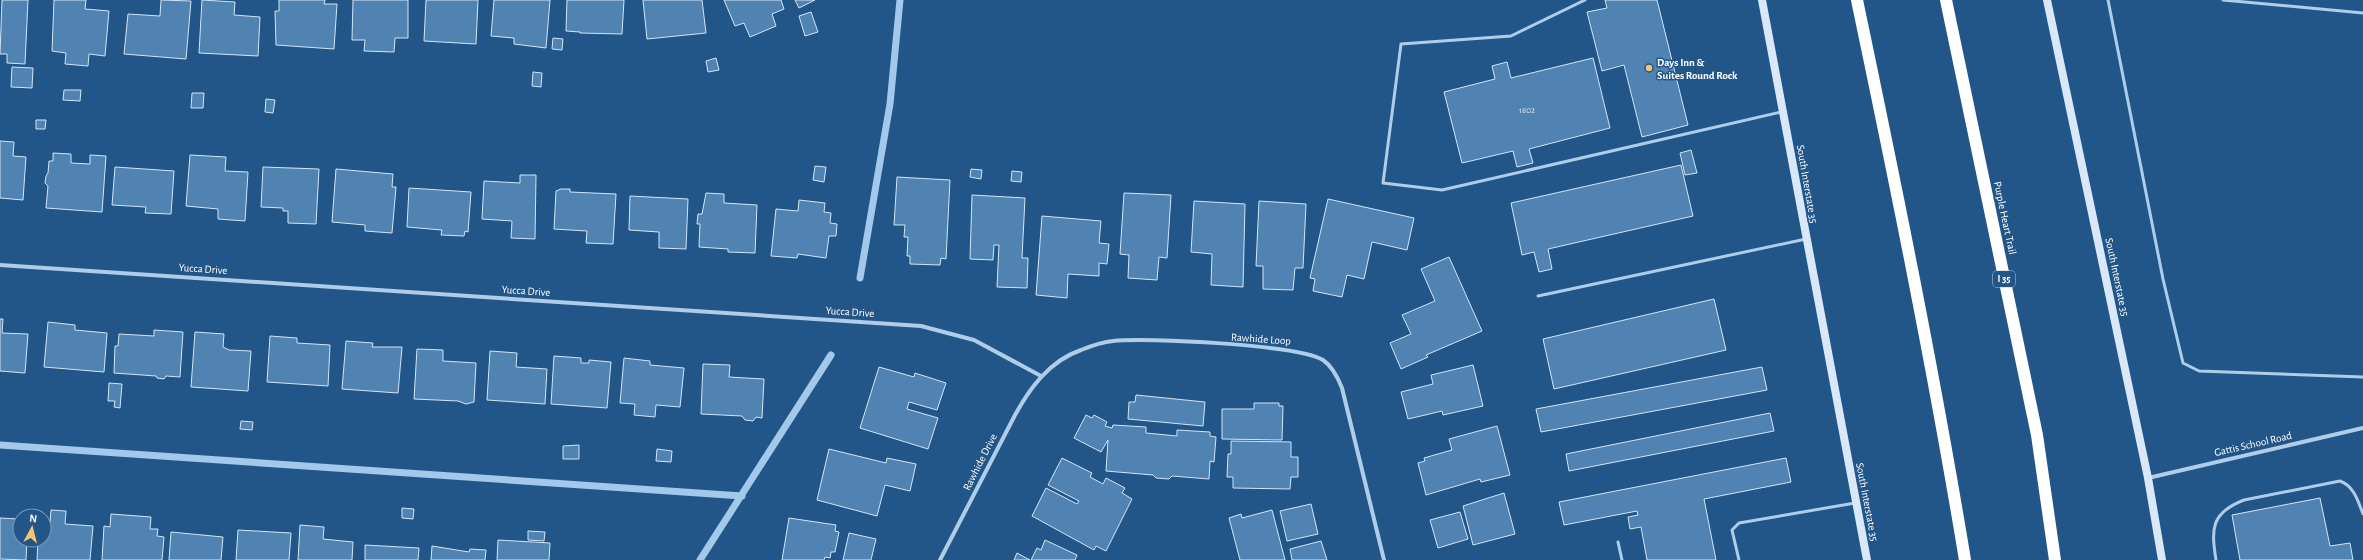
<svg xmlns="http://www.w3.org/2000/svg" width="2363" height="560" viewBox="0 0 2363 560" font-family="'Alegreya Sans',sans-serif">
	<style>
		.lines { fill: none; stroke-linecap: round; stroke-linejoin: round }
		.stream { stroke: #a2c9eb; stroke-width: 7 }
		.building { fill: #5082b2; stroke: #d2e6f7 }
		.service { stroke: #aecdea; stroke-width: 3 }
		.minor { stroke: #aecdea; stroke-width: 4 }
		.secondary { stroke: #d8e8f8; stroke-width: 8 }
		.motorway { stroke: #fff; stroke-width: 12 }
		.poi-dot { fill: #f5c470; stroke: #235688; stroke-width: 1.5 }
		.labels { text-anchor: middle; dominant-baseline: central; stroke-width: 3; stroke-linejoin: round; paint-order: stroke }
		.number-label { font-size: 9px; fill: #d3e0ec }
		.shield { fill: #235688; stroke: #bdccdb; stroke-width: 1 }
		.shield-label { font-size: 10px; font-weight: bold; fill: #fff }
		.poi-label { font-size: 11px; font-weight: bold; fill: #fff; stroke: #235688; text-anchor: start }
		.street-label { font-size: 11px; fill: #fff; stroke: #235688 }
	</style>
	<rect width="100%" height="100%" fill="#235688"/>
	<g class="lines">
		<g class="stream">
			<path d="M860,278L890,104L900,0"/>
			<path d="M0,445L742,496"/>
			<path d="M700,560L831,355"/>
		</g>
	</g>
	<g class="building">
		<path d="M2,0H28L25,64L7,63V54H0Z"/>
		<path d="M54,0H86L85,9L109,11L105,56L89,54L88,66L65,64L66,53L52,51Z"/>
		<path d="M161,0L191,1L186,59L124,54L128,14L160,16Z"/>
		<path d="M202,0L235,2L234,15L260,17L258,56L199,53Z"/>
		<path d="M279,0H325L324,4H337L334,49L276,45L275,11H279Z"/>
		<path d="M353,0H408V38H395L394,52L364,51L365,40H352Z"/>
		<path d="M426,0H478L476,44L424,41Z"/>
		<path d="M494,0H550L546,48L514,44V38L491,36Z"/>
		<path d="M567,0H624L622,34L580,33V32L566,31Z"/>
		<path d="M643,0H702L706,33L647,39Z"/>
		<path d="M724,0H781L784,9L772,14L776,26L750,37L744,23L735,26Z"/>
		<path d="M795,0H815L799,8Z"/>
		<path d="M1605,0H1657L1688,125L1642,137L1624,65L1602,71L1587,12L1607,8Z"/>
		<path d="M811,12L818,32L805,36L799,16Z"/>
		<path d="M553,38L563,39L562,50L552,49Z"/>
		<path d="M716,58L719,70L708,72L706,61Z"/>
		<path d="M1593,58L1610,128L1529,149L1533,163L1517,167L1513,151L1462,163L1444,92L1495,79L1492,66L1507,62L1511,78Z"/>
		<path d="M12,67L33,68L32,88L11,87Z"/>
		<path d="M533,72L542,73L541,87L532,86Z"/>
		<path d="M64,90H81L80,101L63,100Z"/>
		<path d="M192,93H204L203,108H191Z"/>
		<path d="M266,99L275,100L273,113L265,112Z"/>
		<path d="M36,120H46L45,129H36Z"/>
		<path d="M0,141L14,142L13,156L26,157L23,200L0,198Z"/>
		<path d="M1691,150L1697,173L1685,175L1680,153Z"/>
		<path d="M53,153L71,154V163L90,164V155L106,156L102,212L46,208L48,186L45,183L46,176L48,173L49,161H53Z"/>
		<path d="M190,155L226,157L225,171L248,172L245,221L218,219V209L186,206Z"/>
		<path d="M1681,165L1693,216L1548,249L1552,269L1539,272L1534,252L1522,255L1511,203Z"/>
		<path d="M815,166L826,167L824,182L813,180Z"/>
		<path d="M115,167L174,171L171,214L145,213L146,207L112,205Z"/>
		<path d="M263,167L319,169L316,224L288,223V211H283V208L261,207Z"/>
		<path d="M336,169L393,174L392,187H396L392,233L365,231V225L332,222Z"/>
		<path d="M971,169L982,170L981,179L970,177Z"/>
		<path d="M1012,171L1022,172L1021,182L1011,181Z"/>
		<path d="M520,175H536L535,239L511,238L512,221L482,219L484,181L520,183Z"/>
		<path d="M897,177L950,180L946,259L941,258L940,265L910,264V256H907L908,237H904L905,225H894Z"/>
		<path d="M409,188L471,192L468,232L465,231L464,236L441,235L442,230L407,227Z"/>
		<path d="M561,189H570V192L616,194L613,244L586,243L587,231L554,229L556,191Z"/>
		<path d="M706,193L724,194V203L757,205L755,253L728,252V249L699,247L700,224H697L698,214H702Z"/>
		<path d="M1124,193L1171,195L1167,258L1159,257L1157,280L1128,278L1129,255L1120,254Z"/>
		<path d="M972,195L1025,198L1022,258H1028L1027,288L997,287L999,245H994L993,260L970,259Z"/>
		<path d="M630,196L688,199L686,249L659,248V232L629,230Z"/>
		<path d="M1328,199L1414,218L1407,250L1372,242L1364,279L1347,275L1342,297L1313,291L1315,279L1310,278Z"/>
		<path d="M799,200L825,203L824,212L831,213L830,223L837,224L836,236H829L826,258L798,254L797,258L771,256L776,209L798,211Z"/>
		<path d="M1194,201L1245,204L1243,287L1211,285L1212,254L1191,252Z"/>
		<path d="M1259,201L1306,204L1303,268H1295L1293,290L1263,289V266H1256Z"/>
		<path d="M1042,216L1101,221L1099,243L1109,244L1107,264L1099,263V276L1068,274L1067,298L1036,295Z"/>
		<path d="M1449,257L1482,331L1426,355L1428,357L1401,369L1390,343L1411,334L1402,315L1435,301L1421,269Z"/>
		<path d="M1714,299L1726,350L1554,389L1543,339Z"/>
		<path d="M0,319H3L2,333L28,334L25,373L0,371Z"/>
		<path d="M48,322L75,325V330L107,333L104,372L44,367Z"/>
		<path d="M154,330L183,332L180,377L166,376L164,379L157,378L156,376L114,373L115,346H118L119,334L154,336Z"/>
		<path d="M195,332L224,334L223,347L229,350L251,351L248,391L191,387Z"/>
		<path d="M270,336L297,338V343L330,345L328,386L267,382Z"/>
		<path d="M346,341L373,343L372,347H402L398,393L342,389Z"/>
		<path d="M417,349L443,350V361L476,363L474,402L466,404L458,401L414,399Z"/>
		<path d="M490,351L517,353L516,367L547,369L545,404L487,400Z"/>
		<path d="M554,356L581,358V363H589V360L611,362L607,408L551,404Z"/>
		<path d="M624,358L650,361V365L684,368L680,407L656,405L655,417L634,415L635,404L620,403Z"/>
		<path d="M703,364L730,365L729,377L764,379L762,418L756,417L753,421L745,420L742,416L701,414Z"/>
		<path d="M1473,365L1483,406L1443,415L1442,411L1408,419L1401,392L1433,384L1431,375Z"/>
		<path d="M879,367L914,377L915,373L946,383L937,410L909,402L907,409L938,418L928,449L860,428Z"/>
		<path d="M1762,367L1767,390L1541,432L1536,409Z"/>
		<path d="M109,383L122,384L120,408L114,407L115,401H108Z"/>
		<path d="M1136,395L1205,402L1203,426L1128,419L1129,402H1135Z"/>
		<path d="M1254,403H1279V406H1283L1282,440L1222,439V409H1254Z"/>
		<path d="M1770,413L1774,431L1569,471L1566,454Z"/>
		<path d="M1086,415L1092,418L1094,415L1107,422L1105,426L1112,428L1113,425L1146,427V433L1177,436V430L1210,432V436L1216,437L1214,462L1210,461L1209,479L1172,476L1169,479L1156,478L1153,475L1106,471L1108,440L1101,452L1074,438Z"/>
		<path d="M241,421L253,422L252,430L240,429Z"/>
		<path d="M1497,426L1510,475L1481,482L1480,479L1426,495L1418,463L1425,461L1424,458L1452,450L1449,439Z"/>
		<path d="M1231,441L1291,442V457H1298V477H1291L1290,489L1233,488V477H1227L1228,454H1231Z"/>
		<path d="M579,445V459H563V446Z"/>
		<path d="M657,449L672,451L671,462L656,461Z"/>
		<path d="M829,449L886,463L887,458L916,464L910,491L885,485L877,516L817,500Z"/>
		<path d="M1062,458L1092,473L1090,477L1103,484L1106,478L1125,488L1122,493L1132,499L1106,551L1096,546L1094,550L1032,516L1046,488L1077,504L1079,501L1048,485Z"/>
		<path d="M1786,458L1791,482L1704,499L1716,560H1647L1641,527L1630,529L1628,517L1638,515L1637,511L1564,525L1559,502Z"/>
		<path d="M1504,493L1515,534L1473,545L1463,506Z"/>
		<path d="M2320,498L2330,546L2350,543L2353,560H2240L2232,515Z"/>
		<path d="M1311,504L1318,534L1287,541L1280,511Z"/>
		<path d="M402,508L414,509L413,519L402,518Z"/>
		<path d="M51,510L66,511L65,524L93,526L90,560H37L38,540H44V521L50,522Z"/>
		<path d="M1272,510L1285,560H1240L1229,518L1241,514L1242,518Z"/>
		<path d="M1460,512L1468,539L1438,548L1430,520Z"/>
		<path d="M111,514L151,517L150,529H158L157,536L164,537L162,560H102L104,526L110,527Z"/>
		<path d="M0,518L20,519V540H27L26,560L0,559Z"/>
		<path d="M789,518L836,525L835,531L839,532L835,552H831L830,558L825,557L824,560H782Z"/>
		<path d="M300,525L324,527L323,539L353,542L352,560H298Z"/>
		<path d="M238,530L291,533L289,560H236Z"/>
		<path d="M528,531L545,532L544,541L528,540Z"/>
		<path d="M171,532L223,537L221,560H169Z"/>
		<path d="M849,533L876,539L871,560H843Z"/>
		<path d="M498,540L550,543L549,560H497Z"/>
		<path d="M1045,540L1077,555L1075,560H1031L1037,548L1041,550Z"/>
		<path d="M1321,541L1327,560H1292L1290,549Z"/>
		<path d="M365,545L419,548L418,560H365Z"/>
		<path d="M432,546L469,552L470,549L486,550L485,560H431Z"/>
		<path d="M1017,553L1030,560H1014Z"/>
	</g>
	<g class="lines">
		<g class="service">
			<path d="M1585,0L1511,36L1401,44L1383,183L1442,190L1781,112"/>
			<path d="M2108,0L2163,279L2183,363L2199,371L2363,377"/>
			<path d="M2223,0L2363,13"/>
			<path d="M1538,296L1806,239"/>
			<path d="M1618,542L1622,560"/>
			<path d="M1739,560L1732,530L1739,523L1855,503"/>
			<path d="M2216,560C2211,528 2211,513 2244,500L2340,481C2354,486 2358,501 2363,514"/>
		</g>
		<g class="minor">
			<path d="M0,265L921,326L974,340L1041,376"/>
			<path d="M2148,478L2363,428"/>
			<path d="M940,560L1014,417C1029,389 1049,361 1081,350C1091,346 1103,342 1113,341C1145,337 1300,345 1323,360C1332,366 1338,378 1342,388L1384,560"/>
		</g>
		<g class="secondary">
			<path d="M1762,0L1867,560"/>
			<path d="M2047,0L2148,478L2162,560"/>
		</g>
		<g class="motorway">
			<path d="M1857,0C1896,186 1934,372 1965,560"/>
			<path d="M1946,0L2037,435L2055,560"/>
		</g>
	</g>
	<circle class="poi-dot" cx="1649" cy="68" r="4"/>
	<g class="labels">
		<g class="number-label">
			<text x="1527" y="110">1802</text>
		</g>
		<rect class="shield" x="1993" y="271" width="22" height="16" rx="3"/>
		<g class="shield-label">
			<text x="2004" y="279">I 35</text>
		</g>
		<g class="poi-label">
			<text x="1657" y="62">Days Inn &amp;<tspan x="1657" dy="13">Suites Round Rock</tspan></text>
		</g>
		<g class="street-label">
			<text transform="translate(1807 184) rotate(80)">South Interstate 35</text>
			<text transform="translate(2005 218) rotate(78)">Purple Heart Trail</text>
			<text transform="translate(203 269) rotate(4)">Yucca Drive</text>
			<text transform="translate(2117 277) rotate(78)">South Interstate 35</text>
			<text transform="translate(526 291) rotate(4)">Yucca Drive</text>
			<text transform="translate(850 312) rotate(4)">Yucca Drive</text>
			<text transform="translate(1261 339) rotate(4)">Rawhide Loop</text>
			<text transform="translate(2253 444) rotate(-13)">Gattis School Road</text>
			<text transform="translate(980 462) rotate(-63)">Rawhide Drive</text>
			<text transform="translate(1867 502) rotate(79)">South Interstate 35</text>
		</g>
	</g>
	<g transform="translate(32 528) rotate(7)"><circle r="19" fill="#235688" stroke="#7b9ab8"/>
	<path d="M0-3L7 15L0 10L-7 15Z" fill="#f5c470"/>
	<text y="-6" font-size="11" font-weight="bold" text-anchor="middle" fill="#ffffff">N</text>
	</g>
</svg>
